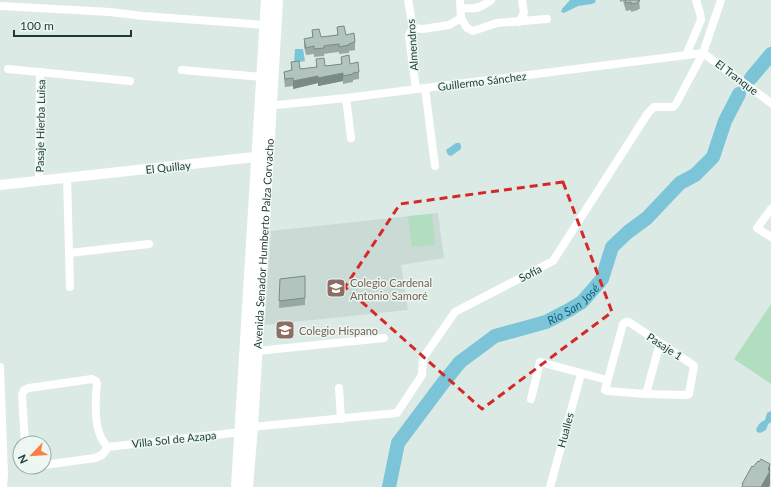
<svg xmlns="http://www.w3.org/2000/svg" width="771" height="487" viewBox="0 0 771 487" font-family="Lato,sans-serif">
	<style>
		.built { fill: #cadad4 }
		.green { fill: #b2dec0 }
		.water { fill: #7cc4d7 }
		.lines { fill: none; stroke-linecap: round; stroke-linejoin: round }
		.river { stroke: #7cc4d7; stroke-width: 14 }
		.minor { stroke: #fff; stroke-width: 8 }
		.tertiary { stroke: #fff; stroke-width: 10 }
		.secondary { stroke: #fff; stroke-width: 12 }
		.wall { fill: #98a9a3 }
		.shaded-wall { fill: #7c8a85 }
		.building { fill: #b1c5be; stroke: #7c8a85 }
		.marked { fill: none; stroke: #d62828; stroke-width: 3; stroke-dasharray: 8 5; stroke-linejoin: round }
		.labels { text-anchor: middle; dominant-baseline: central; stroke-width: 3; stroke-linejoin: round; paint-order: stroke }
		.street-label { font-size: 11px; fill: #1c3b34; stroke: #ecf7f2 }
		.education-label { font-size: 11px; fill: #785e54; stroke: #ecf7f2; text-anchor: start }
		.water-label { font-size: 12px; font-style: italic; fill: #11647c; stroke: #ecf7f2 }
	</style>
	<rect width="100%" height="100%" fill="#dceae5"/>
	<path class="built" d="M438,213L444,258L401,265L408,310L265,325L271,231Z"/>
	<g class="green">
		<path d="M432,214L435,245L412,247L408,216Z"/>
		<path d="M771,304V384L734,359Z"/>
	</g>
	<g class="water">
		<path d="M570,0H595L596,2L592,4L578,6L564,13L561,12L562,9Z"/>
		<path d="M295,49H303L305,61L294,63Z"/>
		<path d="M456,143H460L461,146V149L451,156L448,155L446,150Z"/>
		<path d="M771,411V422L768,424L766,430L760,433L757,432L756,429L760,423L765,420L767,413Z"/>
	</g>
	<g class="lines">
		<g class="river">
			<path d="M751,78L771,54"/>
			<path id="s1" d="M389,487L398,443L443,383L460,362L495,336L546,322L569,310L582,302L602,279L612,247L628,232L647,218L680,183L695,175L713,157L725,121L739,94"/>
		</g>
		<g class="minor">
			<path d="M408,0L413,28L409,35L411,52L416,89"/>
			<path d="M0,6L110,12L143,16L265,25"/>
			<path d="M461,8C475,9 479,9 491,0"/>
			<path d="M461,18L467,28L473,31L497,23L547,19"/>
			<path d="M519,22L524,13L522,0"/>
			<path d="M413,28L423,29L449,25L461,18L460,0"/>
			<path d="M703,53L771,103"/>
			<path d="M686,55L701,20L700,13L696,0"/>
			<path d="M8,69L130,81"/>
			<path d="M182,70L262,77"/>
			<path d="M425,88L435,166"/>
			<path d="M346,98L351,138"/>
			<path d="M267,106L346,98L703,53"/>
			<path d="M67,177L70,287"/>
			<path d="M39,181L40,72"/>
			<path d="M771,209L757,228L771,237"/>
			<path d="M69,253L149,244"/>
			<path d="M626,322H629L693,365L694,366L689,394L687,395L646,394L607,391L605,390L623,324Z"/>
			<path d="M257,351L384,338"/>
			<path d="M0,367L4,475L3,487"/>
			<path d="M339,388L341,419"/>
			<path d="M646,394L660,343"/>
			<path d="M531,399L540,362L607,380"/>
			<path d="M252,427L397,413L422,375L423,358L455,312L553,261L648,113L654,107H673L676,104L703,53L721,0"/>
			<path d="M25,443L22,395L24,390L29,388L92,379L96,381L97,384C95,402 93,434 108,447"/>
			<path d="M44,465L95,458L102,455L108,447L241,432"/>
			<path d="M550,487L581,374"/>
		</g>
		<path class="tertiary" d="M0,185L264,156"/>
		<g class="secondary">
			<path d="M237,487L267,0"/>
			<path id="s2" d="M247,487L252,427L277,0"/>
		</g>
	</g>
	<g class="wall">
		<path d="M620,0H639L640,9H638V10L631,12V10L626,11L623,1L620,2Z"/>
		<path d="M337,27L355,42V50L349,51V53L339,54V52L330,53L324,54V56L314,57V54L306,55L304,47V39L312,38V30L321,37L337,35Z"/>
		<path d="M341,57L359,72V79L353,80V82L343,84V81L318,86V83L293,89V86L285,87L284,79V72L291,70V62L300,69L316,67V59L325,66L341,64Z"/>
		<path d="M305,276V305L279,308L280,279Z"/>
	</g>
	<g class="shaded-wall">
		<path d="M343,73V81L318,86V78Z"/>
		<path d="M318,76V83L293,89V81Z"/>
		<path d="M770,464V485L769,487H761Z"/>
	</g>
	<g class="building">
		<path d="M625,0H639L640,1H638V3L631,4V2L626,3Z"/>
		<path d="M344,26L346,35L354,33L355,42L349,44V45L339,47V44L330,45L324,46V48L314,49V46L306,48L304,39L313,37L312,30L319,29L321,37L338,35L337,27Z"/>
		<path d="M349,55L350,64L358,62L359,72L353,73V74L343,76V73L318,78V76L293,81V78L285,79L284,72L292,70L291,62L299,61L300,69L317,67L316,59L324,58L325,66L342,64L341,57Z"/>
		<path d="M305,276V298L279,301L280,279Z"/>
		<path d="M761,459L770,464L768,470L770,471L761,487H742L743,484H742L752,466L753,467L758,461L759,462Z"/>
	</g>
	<path class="marked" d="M563,182L612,312L482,409L345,287L400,204Z"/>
	<defs>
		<symbol id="school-square" viewBox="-11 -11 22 22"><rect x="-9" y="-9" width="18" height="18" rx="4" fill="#8d6e63" stroke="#ecf7f2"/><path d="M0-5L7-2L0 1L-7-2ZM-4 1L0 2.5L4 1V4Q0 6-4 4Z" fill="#fff"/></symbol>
	</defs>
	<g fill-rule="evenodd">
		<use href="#school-square" x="325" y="277" width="22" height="22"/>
		<use href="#school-square" x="274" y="319" width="22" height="22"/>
	</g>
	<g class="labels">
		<g class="street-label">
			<text transform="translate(412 45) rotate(-94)">Almendros</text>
			<text transform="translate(737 77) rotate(37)">El Tranque</text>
			<text transform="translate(482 81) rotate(-7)">Guillermo Sánchez</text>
			<text transform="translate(40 126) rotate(-89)">Pasaje Hierba Luisa</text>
			<text transform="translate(168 167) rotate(-6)">El Quillay</text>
			<text stroke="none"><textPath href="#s2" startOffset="244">Avenida Senador Humberto Palza Corvacho</textPath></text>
			<text transform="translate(530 273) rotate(-28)">Sofía</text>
			<text transform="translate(665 346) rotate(33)">Pasaje 1</text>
			<text transform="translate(565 430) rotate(-75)">Hualles</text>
			<text transform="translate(174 439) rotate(-6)">Villa Sol de Azapa</text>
		</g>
		<g class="education-label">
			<text x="350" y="282">Colegio Cardenal<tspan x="350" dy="13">Antonio Samoré</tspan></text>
			<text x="299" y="330">Colegio Hispano</text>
		</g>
		<g class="water-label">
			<text stroke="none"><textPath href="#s1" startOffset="276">Río San José</textPath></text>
		</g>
	</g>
	<g transform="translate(32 455) rotate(245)"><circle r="19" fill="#ecf7f2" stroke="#99aca6"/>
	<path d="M0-3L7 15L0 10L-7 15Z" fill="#ff7d45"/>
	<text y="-6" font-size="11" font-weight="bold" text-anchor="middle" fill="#1c3b34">N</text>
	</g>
	<path d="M14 30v6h117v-6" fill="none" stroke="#1c3b34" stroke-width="2"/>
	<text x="20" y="30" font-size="12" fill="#1c3b34" stroke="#ecf7f2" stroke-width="3" paint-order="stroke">100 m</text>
</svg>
